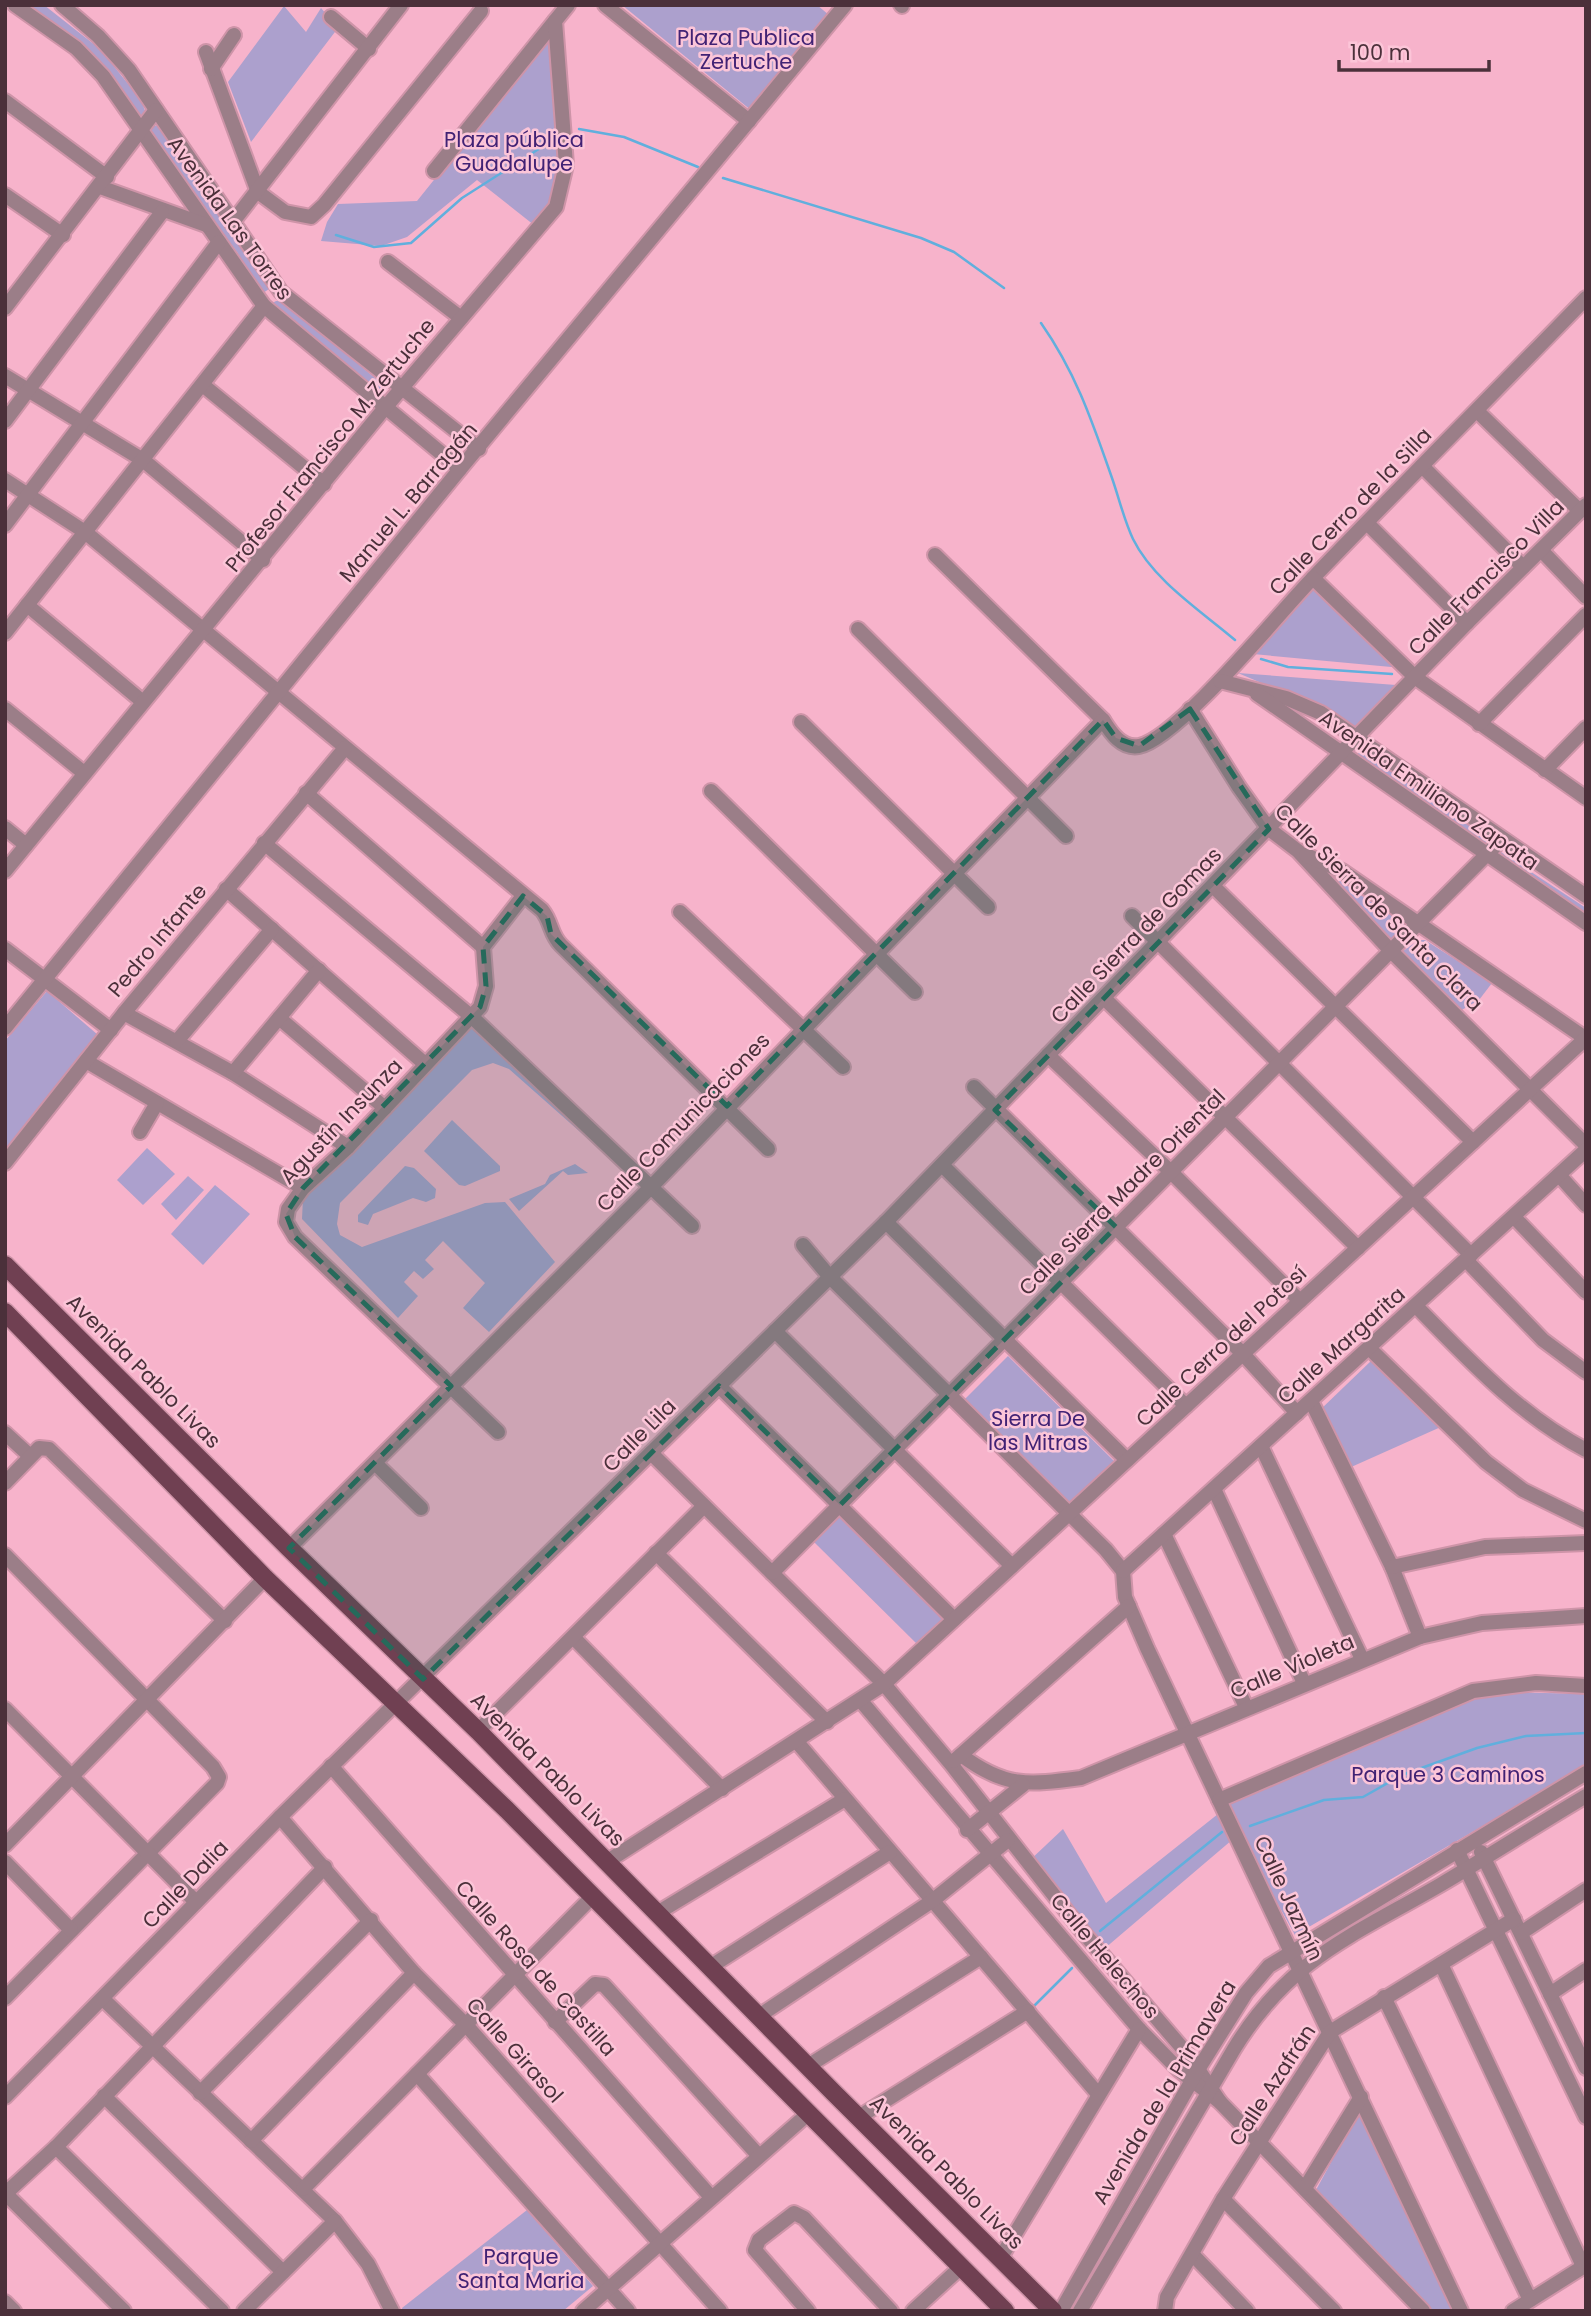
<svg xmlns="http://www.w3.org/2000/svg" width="1591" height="2316" viewBox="0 0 1591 2316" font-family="Poppins,sans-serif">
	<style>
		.green { fill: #aca0cd }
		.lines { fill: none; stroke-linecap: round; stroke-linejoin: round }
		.stream { stroke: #61afdd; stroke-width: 2.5 }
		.minor-casing { stroke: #ce94a8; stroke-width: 18 }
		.major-casing { stroke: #ce94a8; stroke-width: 21 }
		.minor { stroke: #9b7e88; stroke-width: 14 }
		.major { stroke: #704052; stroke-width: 18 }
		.marked { fill: #266a5b; fill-opacity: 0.2; stroke: #266a5b; stroke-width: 5; stroke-dasharray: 14 9; stroke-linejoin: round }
		.labels { text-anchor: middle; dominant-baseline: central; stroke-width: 5; stroke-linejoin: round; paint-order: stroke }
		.park-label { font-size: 21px; fill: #412274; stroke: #fcc5d8 }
		.street-label { font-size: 21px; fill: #4b303a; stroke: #fcc5d8 }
	</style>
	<rect width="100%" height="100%" fill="#f7b3cb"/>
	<g class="green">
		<path d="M22,5H44L100,49L141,100L147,116L136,118L107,69L82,46Z"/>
		<path d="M622,5H817L829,15L752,111Z"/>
		<path d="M284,6L306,32L321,8L338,28L251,142L228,82Z"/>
		<path d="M548,38L556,138L565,174L539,229L477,180L407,237L381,246L321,241L327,222L338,204L417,201Z"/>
		<path d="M153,125L160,127L272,287L263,293L237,252L149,133Z"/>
		<path d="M276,301H282L387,388L382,398L271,304Z"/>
		<path d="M1311,589L1317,590L1402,668L1242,653Z"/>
		<path d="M1238,673L1396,685L1411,678L1362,731L1311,704Z"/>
		<path d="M1360,751L1497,840L1483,855L1350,765Z"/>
		<path d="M1501,852L1586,908V926L1494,863Z"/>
		<path d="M1340,881L1411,929L1391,947L1336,883Z"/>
		<path d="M1419,940H1425L1492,983L1479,1000L1460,1011L1401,960L1403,951Z"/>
		<path d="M47,991L98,1035L5,1150V1041Z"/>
		<path d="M475,1024L639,1184L509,1069L493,1063L472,1070L340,1203L337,1224L340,1235L362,1247L485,1203L505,1202L555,1262L489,1332L463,1308L485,1283L443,1241L425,1260L434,1269L423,1279L414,1271L404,1282L418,1296L398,1318L302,1219L303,1198Z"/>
		<path d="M452,1120L500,1166V1171L465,1186L459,1185L424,1151Z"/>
		<path d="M147,1148L175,1174L143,1205L117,1180Z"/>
		<path d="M575,1164L588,1173L568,1175L563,1171L519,1211L509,1199L545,1184L550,1175Z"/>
		<path d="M405,1166L414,1168L436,1189L435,1198L426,1202L413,1198L373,1214L368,1225L358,1222V1215Z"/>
		<path d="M188,1176L204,1190L176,1220L161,1204Z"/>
		<path d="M215,1185L250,1214L203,1265L171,1234Z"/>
		<path d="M1008,1356L1114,1461L1068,1505L964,1400Z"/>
		<path d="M1372,1360L1443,1426L1349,1468L1319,1411Z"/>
		<path d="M840,1513L945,1617L919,1646L814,1542Z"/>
		<path d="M1501,1692L1586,1694V1766L1295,1935L1239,1834L1104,1949L1028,1862L1063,1829L1106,1903L1223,1810L1226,1801L1469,1697Z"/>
		<path d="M1360,2109L1456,2311H1433L1316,2190Z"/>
		<path d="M527,2210L593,2286L563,2311H403L402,2308Z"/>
	</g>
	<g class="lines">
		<g class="stream">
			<path d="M579,129L624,137L698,167"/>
			<path d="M723,178L921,238L954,252L1004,288"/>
			<path d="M336,235L374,247L411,243L462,198L556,138"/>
			<path d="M1041,323C1076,373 1092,421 1112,478C1119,498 1124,520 1133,539C1153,580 1201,611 1235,640"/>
			<path d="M1261,659L1288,667L1392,674"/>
			<path d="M1250,1826L1324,1800L1363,1797L1402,1775L1477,1748L1526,1736L1586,1733"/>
			<path d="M1100,1931L1222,1832"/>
			<path d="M1035,2005L1072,1968"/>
		</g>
		<defs>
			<g id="minor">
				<path d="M15,5L76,48L103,76L264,306L460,469"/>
				<path d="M62,5L98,36L129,70L281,292L479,449"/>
				<path d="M605,5L749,121"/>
				<path d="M901,5L902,6"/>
				<path d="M331,17L369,49"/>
				<path d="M206,52L258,192L285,212L311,217L324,205L481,11"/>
				<path d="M211,69L234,35"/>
				<path d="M5,101L107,177"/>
				<path d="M434,171L555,21"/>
				<path d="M100,187L206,225"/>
				<path d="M5,195L63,235"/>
				<path d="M232,223L401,5"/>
				<path d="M388,262L461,318"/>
				<path d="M5,308L156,110"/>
				<path d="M5,376L143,460L263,560"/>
				<path d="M204,386L324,484"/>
				<path d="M1477,411L1580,511"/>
				<path d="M5,421L162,212"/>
				<path d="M1422,466L1523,567"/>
				<path d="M5,480L85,532L542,910C552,922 550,934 561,945L768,1149"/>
				<path d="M1367,523L1467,623"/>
				<path d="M5,525L219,242"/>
				<path d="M1541,550L1586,597"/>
				<path d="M935,555L1103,720C1111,733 1122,749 1139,746C1178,738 1279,613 1311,580C1402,485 1495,392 1586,298"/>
				<path d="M1313,578L1416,678L1586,798"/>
				<path d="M27,605L143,702"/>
				<path d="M858,629L1066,836"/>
				<path d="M5,633L264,306"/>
				<path d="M1220,681L1286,698L1321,713L1586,896"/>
				<path d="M1257,694L1586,923"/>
				<path d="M5,709L84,773"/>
				<path d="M1190,709L1239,787L1269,829L1298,851L1391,951L1586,1145"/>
				<path d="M801,722L988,907"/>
				<path d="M1479,724L1586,615"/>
				<path d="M1545,770L1586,728"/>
				<path d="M711,791L915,992"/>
				<path d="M306,793L483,947"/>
				<path d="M5,828L26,845"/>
				<path d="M264,843L472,1017L692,1226"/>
				<path d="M1306,855L1342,871L1585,1038"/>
				<path d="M5,871L384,409L556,207L566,165L555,21L568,5"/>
				<path d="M1213,886L1473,1142"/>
				<path d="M226,889L425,1064"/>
				<path d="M680,912L843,1067"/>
				<path d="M1132,916L1471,1255"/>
				<path d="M5,949L111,1030"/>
				<path d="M1104,998L1358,1248"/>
				<path d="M124,1013L233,1073L348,1147"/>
				<path d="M279,1018L385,1108"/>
				<path d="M5,1028L460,469L845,5"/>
				<path d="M177,1041L272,929"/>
				<path d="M1048,1055L1171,1172L1300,1301"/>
				<path d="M86,1061L303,1188"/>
				<path d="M233,1073L319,970"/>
				<path d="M974,1087L1243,1354L1297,1413"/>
				<path d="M140,1132L157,1103"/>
				<path d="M5,1163L124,1013L345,748"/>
				<path d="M942,1165L1186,1406"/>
				<path d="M1559,1175L1586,1205"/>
				<path d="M1514,1217L1586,1292"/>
				<path d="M886,1222L1127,1460"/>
				<path d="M803,1245L830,1277L1106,1550L1123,1571L1125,1597L1147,1648L1461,2311"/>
				<path d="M1466,1260L1543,1340L1586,1372"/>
				<path d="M1416,1306C1468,1359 1519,1415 1586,1450"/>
				<path d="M775,1331L1012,1566"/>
				<path d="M1370,1349L1486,1462L1523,1490L1586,1521"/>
				<path d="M719,1386L954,1619"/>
				<path d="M1311,1401L1392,1567L1420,1637"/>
				<path d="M498,1432L295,1237L286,1222L288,1209L303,1188L348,1147L480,1007L486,986L483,947L523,896"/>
				<path d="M5,1433L30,1456"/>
				<path d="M1261,1446L1362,1659"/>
				<path d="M651,1453L884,1684L951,1764L1082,1931L1189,2056L1220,2102"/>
				<path d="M376,1464L421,1508"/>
				<path d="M5,1483L39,1448L49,1449L225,1621"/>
				<path d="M1214,1489L1304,1683"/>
				<path d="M1164,1534L1246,1707"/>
				<path d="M289,1548L653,1185L1103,720"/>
				<path d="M656,1553L827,1722"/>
				<path d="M5,1555L213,1767L219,1777L217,1783L5,1998"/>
				<path d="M1392,1567L1485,1547L1586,1543"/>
				<path d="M1123,1571L1586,1150"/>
				<path d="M772,1573L1502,839"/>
				<path d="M574,1638L722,1789"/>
				<path d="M861,1701L1139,2029L1179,2070L1220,2102L1423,2311"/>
				<path d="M5,1709L196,1902"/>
				<path d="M478,1731L704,1506"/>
				<path d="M797,1742L1098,2094"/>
				<path d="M961,1755C1005,1788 1028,1785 1081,1778L1420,1637L1482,1623L1586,1616"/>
				<path d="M954,1761L1129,1606"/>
				<path d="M331,1766L711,2197"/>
				<path d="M1219,1800L1473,1691L1536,1683L1586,1686"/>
				<path d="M280,1817L414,1973L466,2025L720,2311"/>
				<path d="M967,1830L1023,1785"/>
				<path d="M5,1845L265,1578"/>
				<path d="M1457,1850L1586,2117"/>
				<path d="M1481,1852L1586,2068"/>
				<path d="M608,1861L884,1684L1586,1038"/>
				<path d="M5,1862L71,1930"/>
				<path d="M659,1912L845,1799"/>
				<path d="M1521,1933L1586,1890"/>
				<path d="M1441,1964L1583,2266"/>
				<path d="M710,1967L890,1852"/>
				<path d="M1550,1994L1586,1970"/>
				<path d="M1384,1997L1530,2300"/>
				<path d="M103,1999L335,2221L368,2264L392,2311"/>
				<path d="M759,2016L932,1901L1008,1840"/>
				<path d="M555,2022L595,1984L604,1985L759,2156"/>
				<path d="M808,2066L981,1957"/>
				<path d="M417,2074L628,2311"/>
				<path d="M200,2093L371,1920"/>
				<path d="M104,2096L283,2272"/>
				<path d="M5,2097L280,1817L886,1222L1467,623L1586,505"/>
				<path d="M859,2117L1028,2011"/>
				<path d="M251,2141L414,1973"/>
				<path d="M56,2147L222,2311"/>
				<path d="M1305,2188L1361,2097"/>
				<path d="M303,2189L592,1897"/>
				<path d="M5,2194L56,2147L325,1867"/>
				<path d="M6,2194L124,2311"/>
				<path d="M1223,2199L1334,2311"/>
				<path d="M1193,2255L1247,2311"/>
				<path d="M1001,2257L1139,2029"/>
				<path d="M5,2302L14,2311"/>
				<path d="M244,2311L335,2221"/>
				<path d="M583,2311L809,2113"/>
				<path d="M808,2311L755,2250L759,2240L794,2213L804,2218L891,2311"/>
				<path d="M913,2311L960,2268"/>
				<path d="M1061,2311L1199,2068L1246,1993L1269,1966L1586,1773"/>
				<path d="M1080,2311L1234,2049C1289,1959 1352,1936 1440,1885C1489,1856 1537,1825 1586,1796"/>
				<path d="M1165,2311L1167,2297L1223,2199L1330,2032L1514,1919"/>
				<path d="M1513,2311L1586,2265"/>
			</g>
			<g id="major">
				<path d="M5,1265L289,1548L478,1731L833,2092L1053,2311"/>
				<path d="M5,1312L265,1578L507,1810L1005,2311"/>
			</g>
		</defs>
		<use href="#minor" class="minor-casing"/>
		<use href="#major" class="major-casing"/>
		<use href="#minor" class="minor"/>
		<use href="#major" class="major"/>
	</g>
	<path class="marked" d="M1190,709L1269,829L995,1110L1116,1227L840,1505L719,1386L423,1679L289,1548L451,1386L295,1237L286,1214L303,1188L480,1007L486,986L483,947L523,896L547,916L551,934L727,1106L1103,720L1116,738L1139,746Z"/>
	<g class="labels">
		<g class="park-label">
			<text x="746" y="37">Plaza Publica<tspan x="746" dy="24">Zertuche</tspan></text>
			<text x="514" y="139">Plaza pública<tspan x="514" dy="24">Guadalupe</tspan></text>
			<text x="1038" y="1418">Sierra De<tspan x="1038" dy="24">las Mitras</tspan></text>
			<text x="1448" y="1774">Parque 3 Caminos</text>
			<text x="521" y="2256">Parque<tspan x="521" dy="24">Santa Maria</tspan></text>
		</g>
		<g class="street-label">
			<text transform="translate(230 218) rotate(54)">Avenida Las Torres</text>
			<text transform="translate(330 445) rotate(-51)">Profesor Francisco M. Zertuche</text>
			<text transform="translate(408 502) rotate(-50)">Manuel L. Barragán</text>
			<text transform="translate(1350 511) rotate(-46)">Calle Cerro de la Silla</text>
			<text transform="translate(1486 577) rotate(-45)">Calle Francisco Villa</text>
			<text transform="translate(1429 790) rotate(35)">Avenida Emiliano Zapata</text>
			<text transform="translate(1379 907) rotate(45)">Calle Sierra de Santa Clara</text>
			<text transform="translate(1136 935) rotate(-46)">Calle Sierra de Gomas</text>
			<text transform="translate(157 940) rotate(-50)">Pedro Infante</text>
			<text transform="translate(341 1121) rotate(-46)">Agustín Insunza</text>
			<text transform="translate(683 1122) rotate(-46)">Calle Comunicaciones</text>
			<text transform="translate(1122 1192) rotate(-45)">Calle Sierra Madre Oriental</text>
			<text transform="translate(1341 1345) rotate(-42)">Calle Margarita</text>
			<text transform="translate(1221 1346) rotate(-43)">Calle Cerro del Potosí</text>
			<text transform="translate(144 1371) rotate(45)">Avenida Pablo Livas</text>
			<text transform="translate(639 1435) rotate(-45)">Calle Lila</text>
			<text transform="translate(1292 1666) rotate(-23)">Calle Violeta</text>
			<text transform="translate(548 1769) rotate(45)">Avenida Pablo Livas</text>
			<text transform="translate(185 1884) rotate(-46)">Calle Dalia</text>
			<text transform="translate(1289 1898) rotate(65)">Calle Jazmín</text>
			<text transform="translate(1105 1956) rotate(50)">Calle Helechos</text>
			<text transform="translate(536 1968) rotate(48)">Calle Rosa de Castilla</text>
			<text transform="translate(515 2050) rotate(48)">Calle Girasol</text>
			<text transform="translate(1272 2085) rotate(-57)">Calle Azafrán</text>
			<text transform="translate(1164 2092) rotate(-59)">Avenida de la Primavera</text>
			<text transform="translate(947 2172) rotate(45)">Avenida Pablo Livas</text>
		</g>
	</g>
	<rect width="1591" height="2316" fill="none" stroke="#4b303a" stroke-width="14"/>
	<path d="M1339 60v10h150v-10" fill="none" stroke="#4b303a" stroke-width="3.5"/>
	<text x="1350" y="60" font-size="21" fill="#4b303a" stroke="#fcc5d8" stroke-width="5" paint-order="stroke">100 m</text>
</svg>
